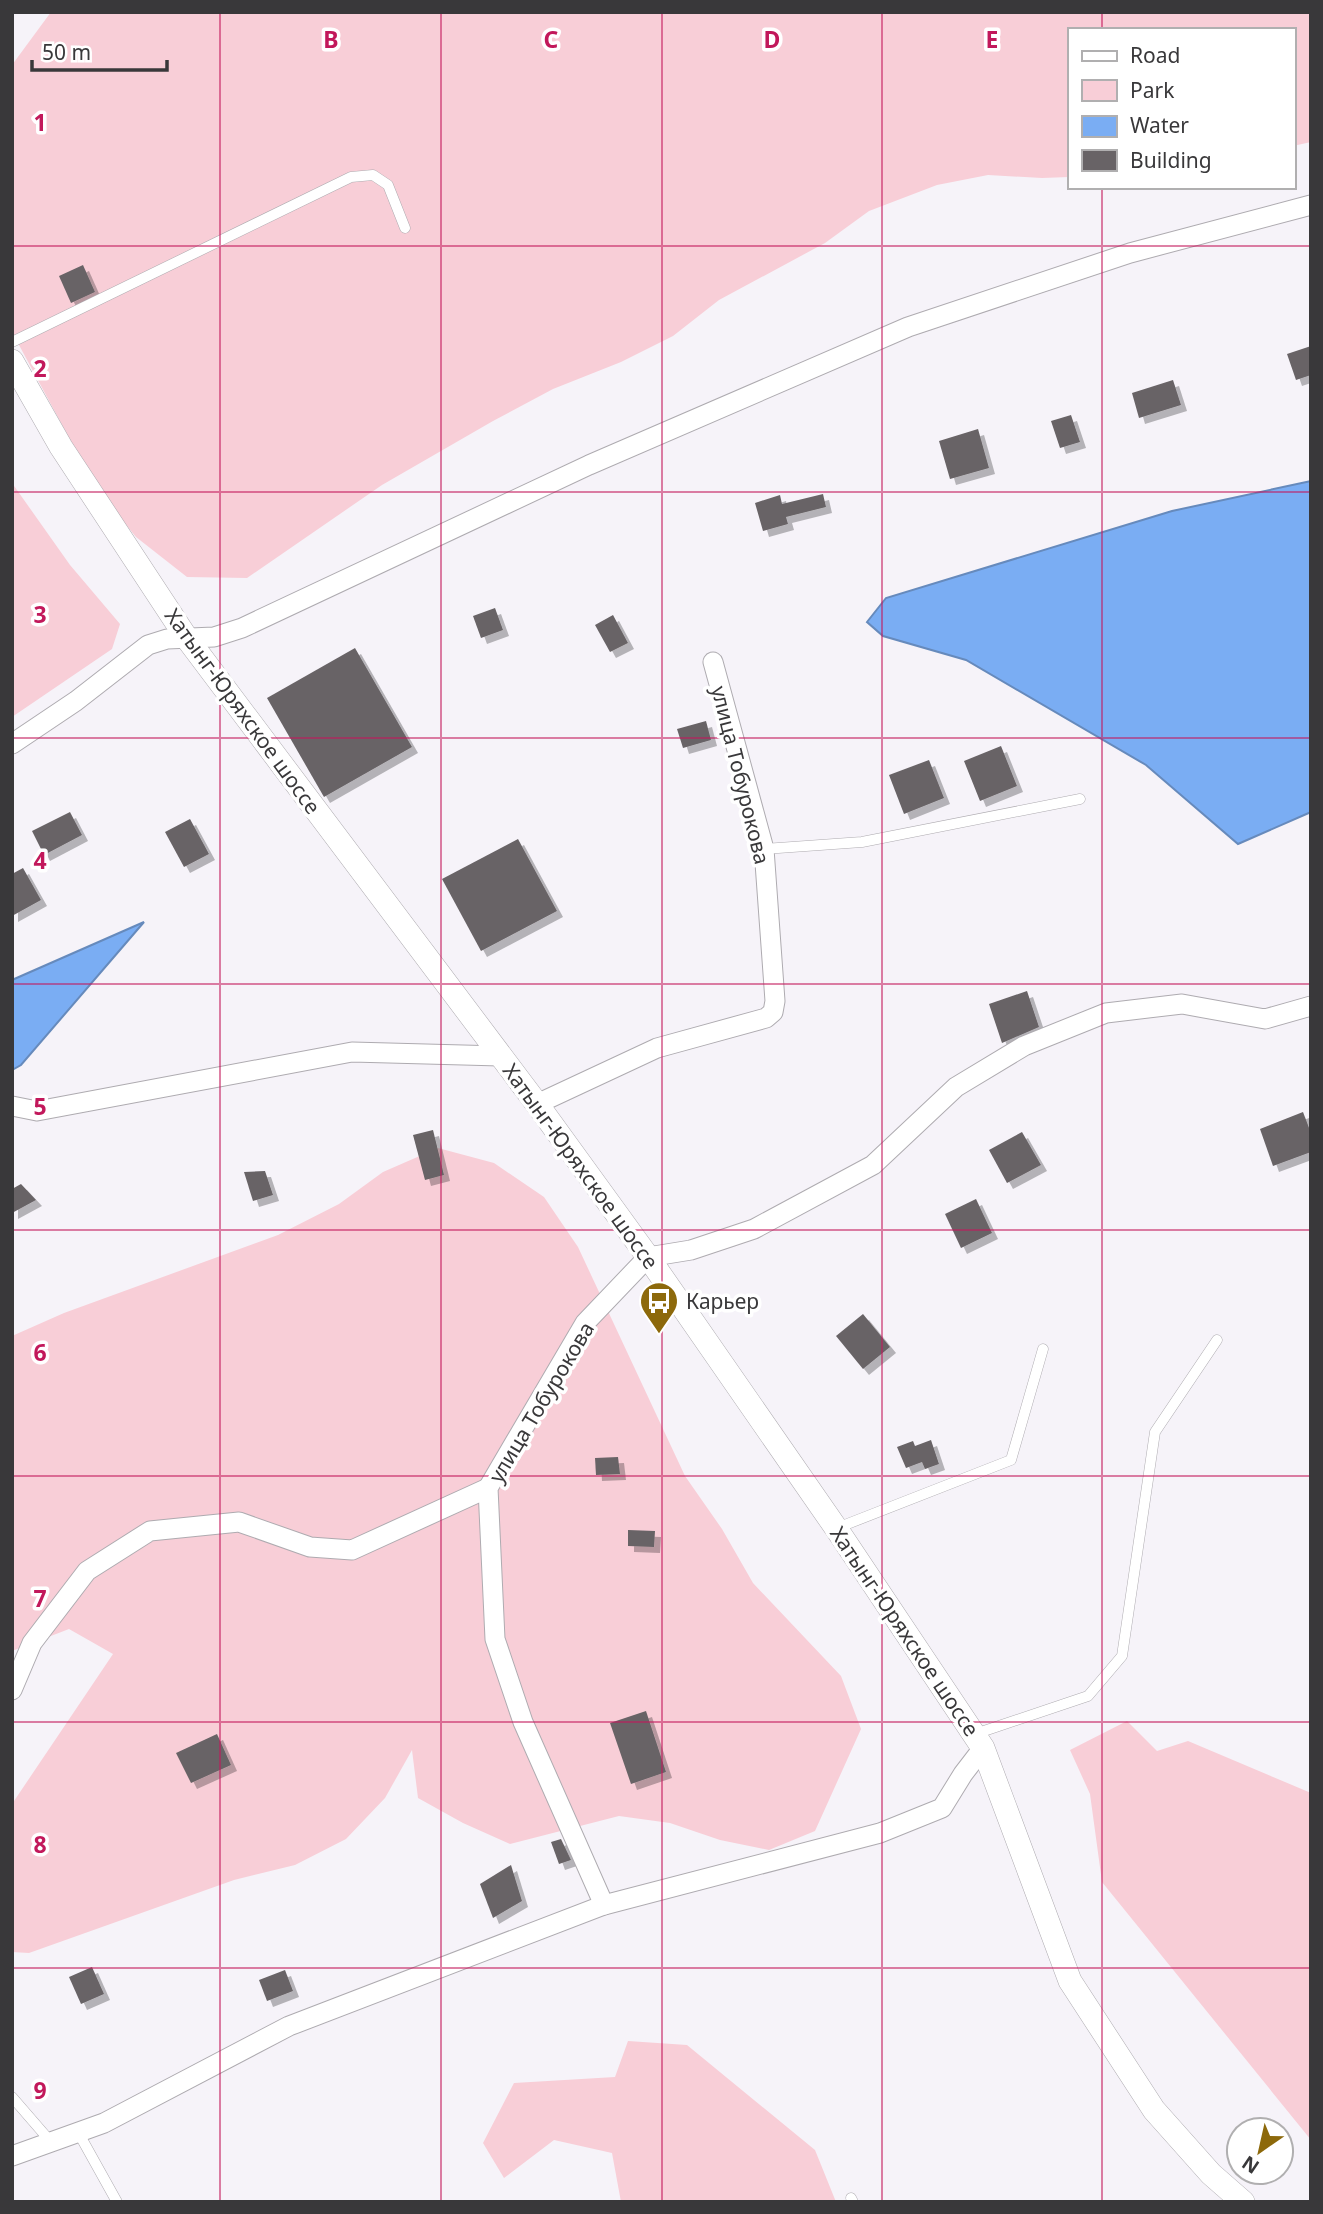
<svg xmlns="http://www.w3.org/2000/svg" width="1323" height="2214" viewBox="0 0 1323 2214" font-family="'Noto Sans',sans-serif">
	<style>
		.green { fill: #f8ced7 }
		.water { fill: #7aadf3; stroke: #668abc; stroke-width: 2 }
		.building { fill: #686366; filter: url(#shadow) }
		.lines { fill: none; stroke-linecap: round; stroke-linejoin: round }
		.service-casing { stroke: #aeabb0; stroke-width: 11 }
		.minor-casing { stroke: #aeabb0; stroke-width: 21 }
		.tertiary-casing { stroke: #aeabb0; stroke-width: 24 }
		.service { stroke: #fff; stroke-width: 10 }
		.minor { stroke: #fff; stroke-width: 19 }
		.tertiary { stroke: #fff; stroke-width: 23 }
		.grid { fill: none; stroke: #c2185b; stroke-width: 2; stroke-opacity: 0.55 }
		.labels { text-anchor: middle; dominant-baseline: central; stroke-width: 7; stroke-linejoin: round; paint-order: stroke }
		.street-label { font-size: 21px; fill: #39383a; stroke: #fff }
		.poi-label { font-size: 21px; fill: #39383a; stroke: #fff; text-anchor: start }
		.grid-label { font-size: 23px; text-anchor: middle; font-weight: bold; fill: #c2185b; stroke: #fff; stroke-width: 7; stroke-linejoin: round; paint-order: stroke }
	</style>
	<defs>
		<filter id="shadow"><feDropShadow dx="6" dy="6" stdDeviation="0" flood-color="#0004"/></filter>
	</defs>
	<rect width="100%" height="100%" fill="#f6f3f9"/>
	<g class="green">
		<path d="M51,12H1311V142L1293,146V30H1069V177L1042,178L988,175L937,185L869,211L825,243L719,300L673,336L621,362L553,389L493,421L382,485L247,578L187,577L136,537L96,488L12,332V65Z"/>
		<path d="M12,483L70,565L120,624L112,649L12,717Z"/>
		<path d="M438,1148L494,1163L544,1197L578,1247L685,1476L722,1529L753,1583L841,1676L861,1729L815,1831L769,1850L720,1840L670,1823L619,1816L510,1844L463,1823L418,1798L412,1750L385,1798L346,1839L295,1865L234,1880L29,1953L12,1952V1804L113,1654L69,1629L12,1651V1336L64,1313L278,1235L339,1204L383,1172Z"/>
		<path d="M1127,1721L1157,1751L1188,1741L1311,1793V2140L1102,1882L1090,1794L1070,1750Z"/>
		<path d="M628,2041L687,2045L815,2150L836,2202H621L612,2153L554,2140L504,2178L483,2143L514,2083L615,2077Z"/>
	</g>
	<g class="water">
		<path d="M1311,481V812L1238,844L1146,765L966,660L883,636L867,622L886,598L1172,511Z"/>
		<path d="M144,922L21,1065L12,1070V980Z"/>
	</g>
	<g class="building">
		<path d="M83,265L95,292L71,303L59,276Z"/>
		<path d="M1311,346V375L1296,380L1287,354Z"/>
		<path d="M1173,380L1181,405L1139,418L1132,393Z"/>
		<path d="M1071,415L1080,442L1060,448L1051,421Z"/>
		<path d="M978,429L989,468L950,479L939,441Z"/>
		<path d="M823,494L826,507L786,517L788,524L763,531L755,503L780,495L782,504Z"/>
		<path d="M495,608L503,630L481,638L473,616Z"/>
		<path d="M613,615L628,643L610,652L595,625Z"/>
		<path d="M355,648L412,747L324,797L267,698Z"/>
		<path d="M706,721L711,740L683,748L677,729Z"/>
		<path d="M1001,746L1017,786L980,801L964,761Z"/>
		<path d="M929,760L944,798L904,814L889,775Z"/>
		<path d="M70,812L82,835L44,855L32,831Z"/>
		<path d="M190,819L209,854L184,867L165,832Z"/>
		<path d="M518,839L557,911L481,951L442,879Z"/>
		<path d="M23,868L41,900L12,916V874Z"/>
		<path d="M1027,991L1039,1027L1002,1043L989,1004Z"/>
		<path d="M1303,1112L1311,1133V1152L1273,1166L1260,1129Z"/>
		<path d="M433,1130L444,1175L425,1180L413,1135Z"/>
		<path d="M1022,1132L1041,1165L1007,1183L989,1150Z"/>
		<path d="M265,1171L273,1195L253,1201L244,1172Z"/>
		<path d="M21,1184L36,1200L12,1213V1189Z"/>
		<path d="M976,1199L992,1233L961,1248L945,1214Z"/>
		<path d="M863,1314L890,1347L863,1369L836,1336Z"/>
		<path d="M931,1440L939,1464L925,1469L922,1462L906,1468L897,1447L913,1441L915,1446Z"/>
		<path d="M618,1457L620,1474L596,1475L595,1458Z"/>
		<path d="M628,1530L655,1531L654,1547L628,1546Z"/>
		<path d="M646,1711L666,1772L631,1784L610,1723Z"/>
		<path d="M217,1734L231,1765L191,1783L176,1753Z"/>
		<path d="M561,1839L571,1860L559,1864L551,1842Z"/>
		<path d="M511,1865L522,1901L493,1918L480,1884Z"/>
		<path d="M92,1967L104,1994L81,2004L69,1977Z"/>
		<path d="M285,1970L293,1991L267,2001L259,1980Z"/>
	</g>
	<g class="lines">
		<defs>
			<g id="service">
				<path d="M12,342L351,177L373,175L388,185L405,228"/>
				<path d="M764,849L862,842L1080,799"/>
				<path d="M837,1528L1011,1460L1043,1349"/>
				<path d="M975,1734L1088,1696L1122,1656L1155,1432L1217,1340"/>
				<path d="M12,2097L51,2142"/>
				<path d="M78,2132L117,2202"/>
				<path d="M851,2198L853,2202"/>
			</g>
			<g id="minor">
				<path d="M12,744L76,701L148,645L167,639L214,637L242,628L589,465L908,327L1130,253L1311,205"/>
				<path d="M537,1104L657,1048L766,1018L773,1012L775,1001L764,849L713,662"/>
				<path d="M12,1106L37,1111L352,1052L500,1056"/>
				<path d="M12,1690L32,1643L87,1571L150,1531L239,1522L310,1547L352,1550L488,1488"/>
				<path d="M604,1905L523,1722L495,1639L488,1488L585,1323L648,1257L691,1250L754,1229L873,1165L956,1087L1024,1046L1106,1013L1182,1004L1265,1019L1311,1006"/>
				<path d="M12,2156L104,2123L289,2026L604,1905L880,1833L942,1808L963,1774L983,1748"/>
			</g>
			<path id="tertiary" d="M12,361L61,447L186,637L537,1104L648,1257L836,1528L983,1748L1070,1981L1154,2110L1211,2174L1243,2202"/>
		</defs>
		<use href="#service" class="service-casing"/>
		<use href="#minor" class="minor-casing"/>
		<use href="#tertiary" class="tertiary-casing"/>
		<use href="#service" class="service"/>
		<use href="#minor" class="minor"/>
		<use href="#tertiary" class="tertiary"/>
	</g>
	<path class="grid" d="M220,12V2202M441,12V2202M662,12V2202M882,12V2202M1102,12V30M1102,187V2202M12,246H1311M12,492H1311M12,738H1311M12,984H1311M12,1230H1311M12,1476H1311M12,1722H1311M12,1968H1311"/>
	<defs>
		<symbol id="bus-pin" viewBox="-11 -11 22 30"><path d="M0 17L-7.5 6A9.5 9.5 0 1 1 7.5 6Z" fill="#8d690b" stroke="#fff"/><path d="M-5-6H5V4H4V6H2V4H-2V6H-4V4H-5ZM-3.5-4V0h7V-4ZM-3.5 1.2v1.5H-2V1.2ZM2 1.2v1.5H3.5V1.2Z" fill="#fff"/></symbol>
	</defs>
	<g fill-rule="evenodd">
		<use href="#bus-pin" x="637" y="1279" width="44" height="60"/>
	</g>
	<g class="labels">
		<g class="street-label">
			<text transform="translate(243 711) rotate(54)">Хатынг-Юряхское шоссе</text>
			<text transform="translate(741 775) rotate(76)">улица Тобурокова</text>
			<text transform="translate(581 1166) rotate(54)">Хатынг-Юряхское шоссе</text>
			<text transform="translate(541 1402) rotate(-59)">улица Тобурокова</text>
			<text transform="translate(905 1631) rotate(56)">Хатынг-Юряхское шоссе</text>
		</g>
		<g class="poi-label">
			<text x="686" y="1301">Карьер</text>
		</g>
	</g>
	<g class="grid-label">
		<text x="331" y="48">B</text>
		<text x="551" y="48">C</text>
		<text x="772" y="48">D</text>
		<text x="992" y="48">E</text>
		<text x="40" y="131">1</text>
		<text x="40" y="377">2</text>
		<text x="40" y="623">3</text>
		<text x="40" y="869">4</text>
		<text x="40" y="1115">5</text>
		<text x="40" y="1361">6</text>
		<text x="40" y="1607">7</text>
		<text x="40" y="1853">8</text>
		<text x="40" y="2099">9</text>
	</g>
	<rect width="1323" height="2214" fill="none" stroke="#39383a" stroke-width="28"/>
	<rect x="1068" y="28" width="228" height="161" fill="#ffffff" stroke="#b0afb0" stroke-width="2"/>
	<rect x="1082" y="51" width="35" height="10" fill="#ffffff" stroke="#b0afb0" stroke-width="2"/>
	<text x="1130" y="63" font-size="21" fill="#39383a">Road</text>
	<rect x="1082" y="80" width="35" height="21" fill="#f8ced7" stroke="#b0afb0" stroke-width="2"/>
	<text x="1130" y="98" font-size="21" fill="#39383a">Park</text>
	<rect x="1082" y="116" width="35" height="21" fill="#7aadf3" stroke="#b0afb0" stroke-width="2"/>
	<text x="1130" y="133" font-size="21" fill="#39383a">Water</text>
	<rect x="1082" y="150" width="35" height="21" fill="#686366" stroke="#b0afb0" stroke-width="2"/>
	<text x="1130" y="168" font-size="21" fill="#39383a">Building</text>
	<g transform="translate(1260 2151) rotate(214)"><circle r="33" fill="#ffffff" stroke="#b0afb0" stroke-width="2"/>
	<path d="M0-5L12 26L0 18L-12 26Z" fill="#8d690b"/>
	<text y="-10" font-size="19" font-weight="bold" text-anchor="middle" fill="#39383a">N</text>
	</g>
	<path d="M32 60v10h135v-10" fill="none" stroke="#39383a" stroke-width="3.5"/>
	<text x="42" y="60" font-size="21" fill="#39383a" stroke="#ffffff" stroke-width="5" paint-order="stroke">50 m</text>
</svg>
